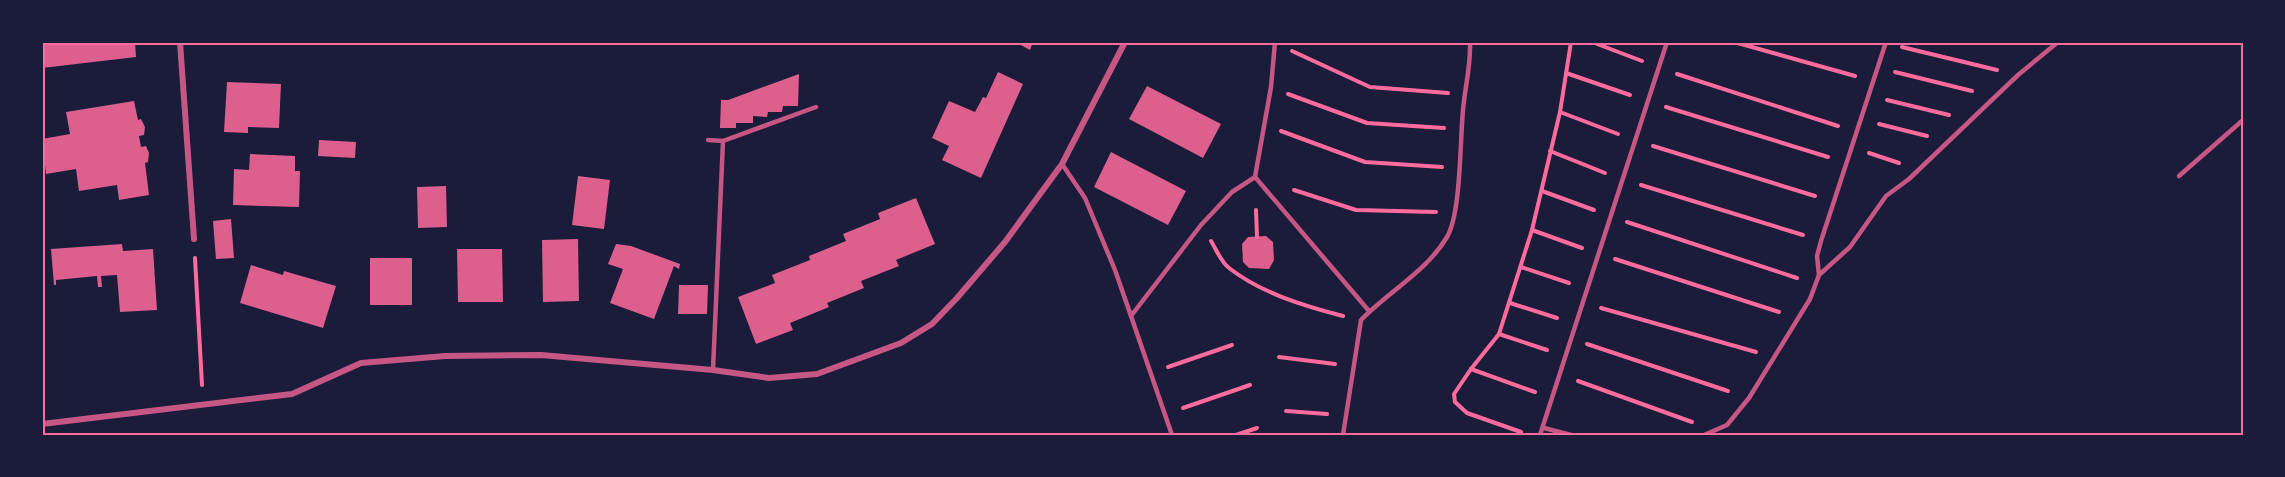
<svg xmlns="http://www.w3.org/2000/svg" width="2285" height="477" viewBox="0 0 2285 477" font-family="Inter,sans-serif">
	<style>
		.building { fill: #dd5f8e }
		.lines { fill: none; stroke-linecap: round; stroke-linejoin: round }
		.path { stroke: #ff6b9d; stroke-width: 4 }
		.service { stroke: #c65784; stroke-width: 4.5 }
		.minor { stroke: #c65784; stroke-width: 6 }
		.neatline { fill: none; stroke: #ff6b9d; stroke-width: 2 }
	</style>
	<rect width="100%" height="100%" fill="#1b1b3a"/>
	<g class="building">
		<path d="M42,42H135L136,57L42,68Z"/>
		<path d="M1015,42H1033L1030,50Z"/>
		<path d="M998,72L1023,84L981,178L942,160L949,146L932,138L949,101L975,112L983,97L986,98Z"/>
		<path d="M799,74L798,106H783L782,112H768L767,117L753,116V123H736V128H720L721,100H728Z"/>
		<path d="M227,82L281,84L279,128L248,127V133L224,132Z"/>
		<path d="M1147,86L1221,124L1203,158L1129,119Z"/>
		<path d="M134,101L138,120L141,119L145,127L144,135L139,136L141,147L146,146L149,153L148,162L145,163L149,195L119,200L117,185L79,191L76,169L46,174L42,139L70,134L66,112Z"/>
		<path d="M319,140L356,142L355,158L318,156Z"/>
		<path d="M1111,152L1186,191L1168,225L1094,187Z"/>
		<path d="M250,154L295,156V171H300L299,207L233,205L234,169L249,170Z"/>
		<path d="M578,176L610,180L604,229L572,225Z"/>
		<path d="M446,186L447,227L418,228L417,187Z"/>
		<path d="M916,198L935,244L896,260L899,266L861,281L864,288L827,303L829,307L790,323L793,330L756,344L738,297L775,283L772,275L810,260L809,256L846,241L843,234L880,219L878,213Z"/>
		<path d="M231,219L234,258L216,259L213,221Z"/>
		<path d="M1266,236L1273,242L1274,260L1269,269L1249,268L1243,262L1242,244L1248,237Z"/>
		<path d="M578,239L579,301L543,302L542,240Z"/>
		<path d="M122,244L123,251L153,249L157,310L120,312L117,275L101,276L102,287H98L97,276L56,280V285H54L51,249Z"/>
		<path d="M616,244L631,246L680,264L679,269L674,266L654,319L610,303L623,269L608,264Z"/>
		<path d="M457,249H502L503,302H458Z"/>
		<rect x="370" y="258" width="42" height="47"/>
		<path d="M251,265L283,275L284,271L336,286L323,328L240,303Z"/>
		<path d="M679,285H708L707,314H678Z"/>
	</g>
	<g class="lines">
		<g class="path">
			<path d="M1592,42L1642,61"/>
			<path d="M1734,42L1855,76"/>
			<path d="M1902,47L1997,70"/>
			<path d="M1292,51L1370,87L1448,93"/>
			<path d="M1895,72L1972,91"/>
			<path d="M1566,73L1630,95"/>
			<path d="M1677,74L1838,126"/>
			<path d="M1288,94L1367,123L1444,128"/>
			<path d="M1887,100L1949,115"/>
			<path d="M1666,107L1828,157"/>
			<path d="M1560,112L1618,134"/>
			<path d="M1879,124L1927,136"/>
			<path d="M1281,131L1365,162L1442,167"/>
			<path d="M1653,146L1815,196"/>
			<path d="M1550,151L1605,173"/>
			<path d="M1869,153L1899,163"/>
			<path d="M1641,185L1803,235"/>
			<path d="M1294,190L1356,210L1436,212"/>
			<path d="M1542,191L1594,210"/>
			<path d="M1256,210L1257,237"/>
			<path d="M1627,222L1797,278"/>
			<path d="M1532,230L1582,248"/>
			<path d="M1211,241C1216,249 1221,262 1229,268C1261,293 1304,306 1343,316"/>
			<path d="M195,258L202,385"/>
			<path d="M1615,259L1779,312"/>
			<path d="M1521,267L1569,283"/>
			<path d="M1510,303L1557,318"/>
			<path d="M1601,308L1756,352"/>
			<path d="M1499,334L1547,350"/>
			<path d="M1587,344L1728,391"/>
			<path d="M1279,357L1335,364"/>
			<path d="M1168,367L1232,345"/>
			<path d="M1471,369L1535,392"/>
			<path d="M1578,381L1692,422"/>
			<path d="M1183,408L1250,385"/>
			<path d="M1286,411L1327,414"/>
			<path d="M1521,432L1467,413L1455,402L1454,394L1471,369L1499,334L1532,230L1560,112L1571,42"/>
			<path d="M1236,435L1257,428"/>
		</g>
		<g class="service">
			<path d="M708,140L723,141L816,107"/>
			<path d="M1062,164L1085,198L1115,270L1131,316"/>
			<path d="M2179,176L2243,120"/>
			<path d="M1255,177L1369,311"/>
			<path d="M1819,275L1817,256L1821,241L1886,42"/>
			<path d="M713,370L723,141"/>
			<path d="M1544,428L1571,435"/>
			<path d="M1172,435L1131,316L1201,225L1232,192L1255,177L1271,87L1275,42"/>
			<path d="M1343,435L1361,320C1388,292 1427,271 1447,237C1461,214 1460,140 1463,110C1465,87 1471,65 1470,42"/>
			<path d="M1540,435L1667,42"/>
			<path d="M1704,435L1727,425L1749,398L1810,299L1819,275L1850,247L1886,196L1909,179L2018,75L2058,42"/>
		</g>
		<g class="minor">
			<path d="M180,42L194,239"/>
			<path d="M42,424L292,394L361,363L445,356L541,355L713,370L769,378L817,374L901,343L932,324L957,298L1005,242L1062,164L1125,42"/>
		</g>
	</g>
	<rect width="2285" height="477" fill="none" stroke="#1b1b3a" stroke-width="87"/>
	<rect x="44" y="44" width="2198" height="390" class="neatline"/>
</svg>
